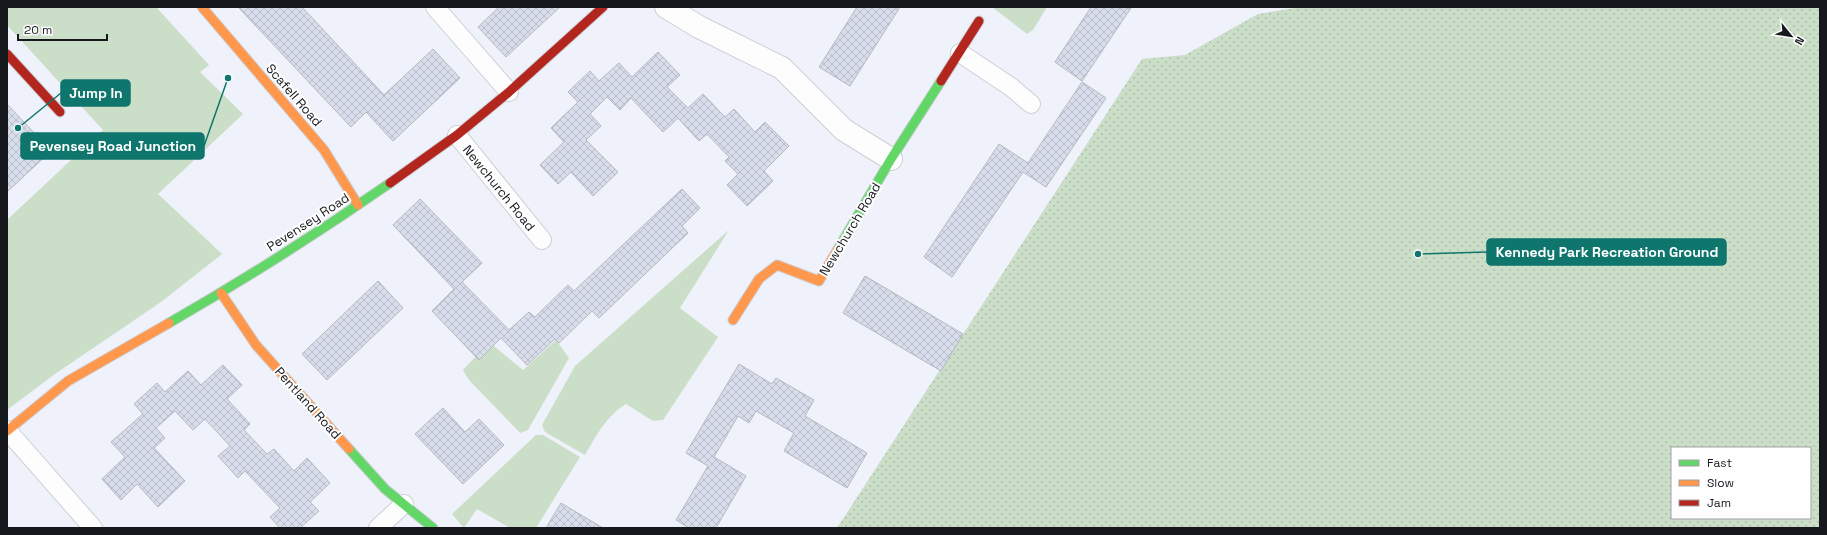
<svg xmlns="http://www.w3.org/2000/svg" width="1827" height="535" viewBox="0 0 1827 535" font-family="'Space Grotesk',sans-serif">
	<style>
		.grass { fill: #cbdec8 }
		.park { fill: url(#park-dots); fill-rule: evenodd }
		.building { fill: url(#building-cross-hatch); stroke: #b6b8be }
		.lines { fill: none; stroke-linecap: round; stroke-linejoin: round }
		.lane-casing { stroke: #cdcfd5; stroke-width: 20 }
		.street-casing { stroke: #cdcfd5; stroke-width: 24 }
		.fast-casing { stroke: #cdcfd5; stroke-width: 11 }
		.slow-casing { stroke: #cdcfd5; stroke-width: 11 }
		.jam-casing { stroke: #cdcfd5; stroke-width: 11 }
		.lane { stroke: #fdfdfe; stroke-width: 18 }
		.street { stroke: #fdfdfe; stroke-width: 22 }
		.fast { stroke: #63d668; stroke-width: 9 }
		.slow { stroke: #ff974d; stroke-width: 9 }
		.jam { stroke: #b3261e; stroke-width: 9 }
		.labels { text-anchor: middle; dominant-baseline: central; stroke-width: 4; stroke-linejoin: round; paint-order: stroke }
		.street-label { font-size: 13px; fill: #16181d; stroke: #fefefe }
		.leader { fill: none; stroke: #0f766e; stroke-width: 1.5 }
		.callout-dot { fill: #0f766e; stroke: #fefefe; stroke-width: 1.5 }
		.callout { fill: #0f766e; stroke: #0f766e; stroke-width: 1.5 }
		.callout-label { font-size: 14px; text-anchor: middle; font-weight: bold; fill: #fff }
	</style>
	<defs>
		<pattern id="park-dots" width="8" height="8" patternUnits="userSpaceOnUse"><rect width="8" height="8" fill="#cbdec8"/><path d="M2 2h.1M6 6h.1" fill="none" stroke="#aebeab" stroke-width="1.8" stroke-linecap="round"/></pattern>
		<pattern id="building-cross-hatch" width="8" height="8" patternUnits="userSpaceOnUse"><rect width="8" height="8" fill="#d7ddeb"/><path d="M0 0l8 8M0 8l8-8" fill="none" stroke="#b8bdc9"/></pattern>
	</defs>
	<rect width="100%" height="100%" fill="#eff2fa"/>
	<g class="grass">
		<path d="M7,7H156L209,65L200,72L243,114L158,194L222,254L161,302L55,374L7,410V220L103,130L7,25Z"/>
		<path d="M992,7H1047L1033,30L1027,34Z"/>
		<path d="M729,230L680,308L718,337L663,420L653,421L626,404C607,415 596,436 585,455L545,432L542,425L575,366Z"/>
		<path d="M556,340L569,358L528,430L520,433L469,380L463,370L489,342L523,370Z"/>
		<path d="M536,435H543L580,457L536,528H510L477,509L464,528L452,514Z"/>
	</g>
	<path class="park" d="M1301,7H1820V528H837L1142,59L1185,55L1258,14ZM1672,448H1810V518H1672Z"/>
	<g class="building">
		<path d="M238,7H302L384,95L433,49L460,78L393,141L366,112L351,127Z"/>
		<path d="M499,7H560L506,57L478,27Z"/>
		<path d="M857,7H900L850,86L819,67Z"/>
		<path d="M1091,7L1131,8L1082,81L1055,62Z"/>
		<path d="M658,52L680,75L667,87L688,108L703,94L725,117L734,109L755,132L765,122L789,146L764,171L773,181L747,206L727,185L738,174L725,161L729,157L707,134L699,141L678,118L663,132L631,98L620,110L607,97L590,114L601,126L586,140L618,172L593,196L571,172L558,184L540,165L564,142L551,128L578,102L568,92L590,71L599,81L619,63L632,77Z"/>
		<path d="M1082,82L1106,98L1046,187L1023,172L952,277L924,257L999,144L1028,163Z"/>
		<path d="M7,104L51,151L7,192Z"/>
		<path d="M682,189L700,208L682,226L688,233L599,318L592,311L559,343L555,339L527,365L501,338L479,360L432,311L454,289L393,225L420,199L482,263L462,282L509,330L529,312L535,317L568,285L574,291Z"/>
		<path d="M865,276L963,334L941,371L843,313Z"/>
		<path d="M378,281L403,308L327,380L302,354Z"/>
		<path d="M739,364L772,384L776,378L814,400L805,416L867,453L847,488L784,451L794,433L756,411L749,423L738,416L714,457L746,476L716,528H689L676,520L708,466L686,453Z"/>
		<path d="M223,365L242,385L227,399L250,424L244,430L267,454L274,449L294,471L307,458L330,483L310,502L319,511L300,528H280L270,517L280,508L245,471L238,478L218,456L230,446L205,419L193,430L175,411L156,428L165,438L154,448L185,481L158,507L137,484L121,500L102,479L125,457L111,442L143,414L134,404L157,383L165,392L188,371L201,385Z"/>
		<path d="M443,408L465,432L479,419L504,445L463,484L415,434Z"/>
		<path d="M561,503L603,528H546Z"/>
	</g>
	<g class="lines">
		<defs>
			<g id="lane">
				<path d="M435,7L509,92"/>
				<path d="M960,53L1011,87L1031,104"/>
				<path d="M457,135L542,240"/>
				<path d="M7,430L93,528"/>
				<path d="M378,528L404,504"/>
			</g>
			<path id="street" d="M666,7L699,27L782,68L844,130L891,159"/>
			<g id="fast">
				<path d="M838,249L891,159L941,81"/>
				<path d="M169,323C244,280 318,233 390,183"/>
				<path d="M349,449L385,489L433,528"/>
			</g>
			<g id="slow">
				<path d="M202,7L324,150L358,205"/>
				<path d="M221,293L256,345L349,449"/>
				<path d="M733,320L759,279L777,265L819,281L838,249"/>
				<path d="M7,431L68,381L169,323"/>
			</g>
			<g id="jam">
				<path d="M7,54L60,112"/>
				<path d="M941,81L979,21"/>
				<path d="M390,183L457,135L509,92L603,7"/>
			</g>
		</defs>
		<use href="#lane" class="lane-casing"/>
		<use href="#street" class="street-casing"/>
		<use href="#fast" class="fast-casing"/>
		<use href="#slow" class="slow-casing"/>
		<use href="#jam" class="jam-casing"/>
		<use href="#lane" class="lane"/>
		<use href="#street" class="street"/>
		<use href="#fast" class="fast"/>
		<use href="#slow" class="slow"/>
		<use href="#jam" class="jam"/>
	</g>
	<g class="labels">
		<g class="street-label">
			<text transform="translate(294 95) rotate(49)">Scafell Road</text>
			<text transform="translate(499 188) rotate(51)">Newchurch Road</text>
			<text transform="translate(308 222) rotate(-33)">Pevensey Road</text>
			<text transform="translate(850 229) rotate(-59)">Newchurch Road</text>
			<text transform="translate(308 403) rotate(48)">Pentland Road</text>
		</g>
	</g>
	<path class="leader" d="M18 128L61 93M228 78L204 146M1418 254L1487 252"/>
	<g class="callout-dot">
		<circle cx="18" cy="128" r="4"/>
		<circle cx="228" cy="78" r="4"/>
		<circle cx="1418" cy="254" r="4"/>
	</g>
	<g class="callout">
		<rect x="61" y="80" width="69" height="26" rx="4"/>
		<rect x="21" y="133" width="183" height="26" rx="4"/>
		<rect x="1487" y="239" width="239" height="26" rx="4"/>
	</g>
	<g class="callout-label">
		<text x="96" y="98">Jump In</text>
		<text x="113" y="151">Pevensey Road Junction</text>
		<text x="1607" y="257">Kennedy Park Recreation Ground</text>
	</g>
	<rect width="1827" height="535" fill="none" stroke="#16181d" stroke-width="16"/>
	<rect x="1671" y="447" width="140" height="72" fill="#fefefe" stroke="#a1a2a4"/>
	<rect x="1679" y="460" width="20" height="6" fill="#63d668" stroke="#a1a2a4"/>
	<text x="1707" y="467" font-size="12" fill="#16181d">Fast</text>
	<rect x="1679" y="480" width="20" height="6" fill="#ff974d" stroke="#a1a2a4"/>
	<text x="1707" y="487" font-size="12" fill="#16181d">Slow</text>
	<rect x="1679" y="500" width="20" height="6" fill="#b3261e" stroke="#a1a2a4"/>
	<text x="1707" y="507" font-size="12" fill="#16181d">Jam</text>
	<g transform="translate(1791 36) rotate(120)" stroke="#fefefe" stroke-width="3" paint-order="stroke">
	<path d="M0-3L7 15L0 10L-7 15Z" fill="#16181d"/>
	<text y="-6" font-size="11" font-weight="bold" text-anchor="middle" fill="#16181d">N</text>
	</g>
	<path d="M18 34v6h89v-6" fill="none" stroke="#16181d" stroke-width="2"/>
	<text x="24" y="34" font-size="12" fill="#16181d" stroke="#fefefe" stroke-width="3" paint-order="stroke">20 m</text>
</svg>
